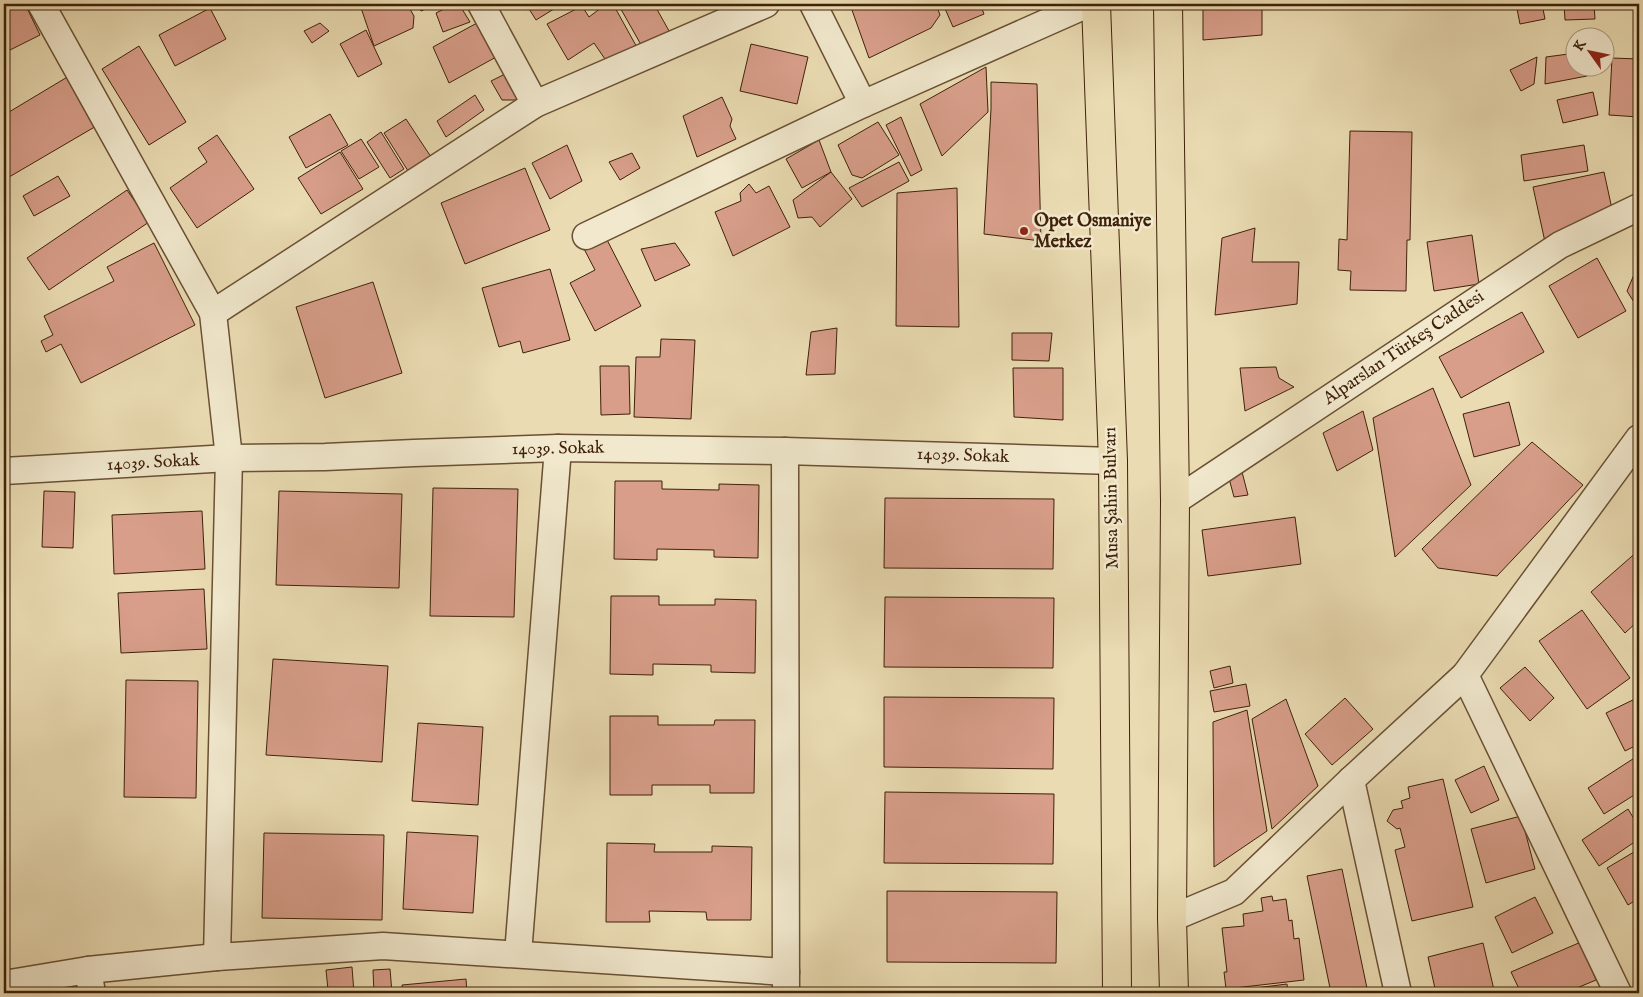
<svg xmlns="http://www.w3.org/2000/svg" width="1643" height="997" viewBox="0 0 1643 997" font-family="'IM FELL English',serif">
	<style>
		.building { fill: #d89e8a; stroke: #3f2109 }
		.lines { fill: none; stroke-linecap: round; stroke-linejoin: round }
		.street-casing { stroke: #6a5033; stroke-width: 29 }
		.primary-casing { stroke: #3f2109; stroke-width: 30 }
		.street { stroke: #f1e8cd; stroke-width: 26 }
		.primary { stroke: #eadbb2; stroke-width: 28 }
		.poi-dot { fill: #8f2418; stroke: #f1e8cd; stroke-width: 2 }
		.labels { text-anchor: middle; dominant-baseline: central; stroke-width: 5; stroke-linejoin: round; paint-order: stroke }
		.poi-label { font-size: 18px; font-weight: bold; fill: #3f2109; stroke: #f1e8cd; text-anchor: start }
		.street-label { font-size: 18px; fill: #3f2109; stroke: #f1e8cd }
	</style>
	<rect width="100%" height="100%" fill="#eadbb2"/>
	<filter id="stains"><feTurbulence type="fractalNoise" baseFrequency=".004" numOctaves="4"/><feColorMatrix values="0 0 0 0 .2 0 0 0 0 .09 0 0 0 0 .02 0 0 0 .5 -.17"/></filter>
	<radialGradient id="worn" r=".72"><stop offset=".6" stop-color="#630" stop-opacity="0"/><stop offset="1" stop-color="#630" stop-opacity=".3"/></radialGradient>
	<g class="building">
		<path d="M4,4H25L40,35L4,53Z"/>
		<path d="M362,4H407L414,16L413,28L374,46L360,5Z"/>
		<path d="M416,4H437L421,11Z"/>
		<path d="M454,4H459L470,22L443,32L436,13Z"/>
		<path d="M526,4H562L536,20Z"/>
		<path d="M606,4H613L639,51L609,65L594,43L568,60L547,24L582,6L589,17Z"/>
		<path d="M618,4H654L673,38L644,50Z"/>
		<path d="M855,4H936L940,15L931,28L869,58L852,10Z"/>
		<path d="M943,4H980L984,14L953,27Z"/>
		<path d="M1203,4H1262V35L1203,40Z"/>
		<path d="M1516,4H1542L1545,19L1520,24Z"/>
		<path d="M1564,4H1594L1595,19L1565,20Z"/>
		<path d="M210,8L226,39L175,66L159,35Z"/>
		<path d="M320,23L329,31L312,43L304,31Z"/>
		<path d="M477,23L498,56L449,83L433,47Z"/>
		<path d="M366,30L382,64L358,77L340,44Z"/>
		<path d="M751,44L808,57L797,104L740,91Z"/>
		<path d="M139,46L186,122L149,145L102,69Z"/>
		<path d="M1576,53V68H1586L1587,76L1545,84L1546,57Z"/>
		<path d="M1537,57L1534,84L1521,91L1510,70Z"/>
		<path d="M1612,58L1639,59V117L1609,115Z"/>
		<path d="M523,65L527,100H502L491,81Z"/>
		<path d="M986,67L988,112L942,156L920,104Z"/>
		<path d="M69,76L98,125L4,180V115Z"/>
		<path d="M991,82L1037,84L1041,241L984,234L991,109Z"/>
		<path d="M1593,92L1598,115L1563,123L1557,100Z"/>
		<path d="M475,95L484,110L446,137L437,121Z"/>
		<path d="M722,97L732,119L730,126L736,139L697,157L683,116Z"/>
		<path d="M330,114L348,145L306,168L289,137Z"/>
		<path d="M901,117L922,170L911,176L886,125Z"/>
		<path d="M406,119L433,160L410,174L384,133Z"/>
		<path d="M878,122L899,155L862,178L852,175L838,145Z"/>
		<path d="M1350,131L1412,132L1410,240H1407L1406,291L1350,290L1351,271L1338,270L1339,239L1347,240Z"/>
		<path d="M381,132L404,169L390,178L367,142Z"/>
		<path d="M217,135L254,189L197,228L170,188L207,162L198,148Z"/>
		<path d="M361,139L379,167L359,179L341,151Z"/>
		<path d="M819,140L831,172L802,188L786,159Z"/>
		<path d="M567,145L582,181L550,199L532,163Z"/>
		<path d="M1584,145L1588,171L1524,181L1521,155Z"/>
		<path d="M340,152L363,189L321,214L298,178Z"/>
		<path d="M632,153L640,168L620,180L609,162Z"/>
		<path d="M899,162L909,181L862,207L849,188Z"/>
		<path d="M525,168L550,230L465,264L441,203Z"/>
		<path d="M831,172L852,199L820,227L812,217L798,218L793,200Z"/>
		<path d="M1604,172L1612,209L1545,242L1533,187Z"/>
		<path d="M58,176L70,196L34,216L23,196Z"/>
		<path d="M749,184L756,193L769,186L790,227L733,256L715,212L741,201L740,193Z"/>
		<path d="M957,188L959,327L896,326L897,193Z"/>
		<path d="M127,190L149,222L49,290L27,258Z"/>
		<path d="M1255,228L1252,262H1299L1297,304L1215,315L1222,238Z"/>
		<path d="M604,234L641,306L595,331L570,283L595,270L582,245Z"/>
		<path d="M1472,235L1479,284L1434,291L1427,242Z"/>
		<path d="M154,243L195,325L81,383L61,344L46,352L41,341L53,335L44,316L114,281L107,267Z"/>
		<path d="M675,243L690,265L655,281L641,249Z"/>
		<path d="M1597,258L1626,311L1578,338L1549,286Z"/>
		<path d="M1639,263V310L1627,291Z"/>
		<path d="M550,269L570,340L523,353L520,341L499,347L482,288Z"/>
		<path d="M373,282L402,373L325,398L296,307Z"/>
		<path d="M1522,312L1544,352L1461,398L1439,357Z"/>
		<path d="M837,328L835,374L806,375L811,332Z"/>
		<path d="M1012,333H1052L1049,361L1012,360Z"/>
		<path d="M661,339L695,340L691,419L634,417L636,357H660Z"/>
		<path d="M600,366H629L630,414L601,415Z"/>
		<path d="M1276,367L1279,378L1294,387L1245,411L1240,368Z"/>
		<path d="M1013,368H1063V420L1014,417Z"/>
		<path d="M1433,388L1471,485L1395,557L1373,418Z"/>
		<path d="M1509,402L1520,445L1474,457L1463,414Z"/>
		<path d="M1363,411L1373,450L1337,471L1323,433Z"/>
		<path d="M1532,442L1583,485L1497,576L1438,568L1422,549Z"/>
		<path d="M1241,468L1248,495L1234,497L1227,471Z"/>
		<path d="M615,481H662V489L719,490V484L759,485L758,558L714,557V550L657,549V560L614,559Z"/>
		<path d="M433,488L518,489L514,617L430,616Z"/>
		<path d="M44,491L75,492L73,548L42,547Z"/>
		<path d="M279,491L402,494L399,588L276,585Z"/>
		<path d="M885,498L1054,499L1053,569L884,568Z"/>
		<path d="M202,511L205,569L114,574L112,515Z"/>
		<path d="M1295,517L1301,564L1208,576L1202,530Z"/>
		<path d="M1639,550V620L1625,633L1591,592Z"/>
		<path d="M204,589L207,649L121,653L118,593Z"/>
		<path d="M611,596H659V605H715V599L756,600L755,673L711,672V665L653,664V675L610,674Z"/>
		<path d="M885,597L1054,598L1053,668L884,667Z"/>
		<path d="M1582,610L1630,678L1587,709L1539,641Z"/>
		<path d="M273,659L388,666L382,762L266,755Z"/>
		<path d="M1230,666L1233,683L1214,688L1210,671Z"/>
		<path d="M1525,667L1554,698L1530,721L1500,688Z"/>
		<path d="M126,680L198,681L196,798L124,797Z"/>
		<path d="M1246,684L1250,706L1214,712L1210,691Z"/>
		<path d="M884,697L1054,698L1053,769L884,767Z"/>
		<path d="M1639,697V744L1625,751L1606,713Z"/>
		<path d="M1345,698L1373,729L1332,765L1305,734Z"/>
		<path d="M1286,699L1318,786L1272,829L1252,719Z"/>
		<path d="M1247,710L1267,831L1214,867L1213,722Z"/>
		<path d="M610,716H658V725H714L715,720H755L754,793H710V785H652V795H610Z"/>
		<path d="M418,723L483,727L478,805L412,801Z"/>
		<path d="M1639,755V792L1604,814L1588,788Z"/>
		<path d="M1484,766L1499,800L1471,813L1455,780Z"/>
		<path d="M1443,779L1473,907L1412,921L1395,850L1405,847L1400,828L1397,829L1387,821L1393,810L1403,808L1401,801L1410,798L1408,787Z"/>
		<path d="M885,792L1054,794L1053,864L884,863Z"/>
		<path d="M1628,809L1639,827V839L1599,866L1582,840Z"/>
		<path d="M1521,816L1535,869L1486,883L1471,829Z"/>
		<path d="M407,832L478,836L473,913L403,909Z"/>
		<path d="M264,833L384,835L382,920L262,918Z"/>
		<path d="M607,843L655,844L654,852H712V846L752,847L751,920H707L706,912L649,911L650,922H606Z"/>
		<path d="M1639,849V898L1628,905L1607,868Z"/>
		<path d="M1342,869L1368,993H1331L1307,876Z"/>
		<path d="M887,891L1057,892L1056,963L887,962Z"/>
		<path d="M1272,896L1273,901L1286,899L1289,921L1292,920L1294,939L1299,938L1304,980L1226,989L1224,972H1227L1222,928L1244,926L1243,914L1263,911L1261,898Z"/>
		<path d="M1535,897L1553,933L1512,953L1495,917Z"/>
		<path d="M1581,942L1596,980L1565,993H1521L1511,972Z"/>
		<path d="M1483,943L1494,990L1481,993H1436L1428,957Z"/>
		<path d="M352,967L354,993H303L302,992L328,990L326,970Z"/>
		<path d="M390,969L392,993H374L373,970Z"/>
		<path d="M466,979L467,993H402V985Z"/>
		<path d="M1287,984L1288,993H1215Z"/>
		<path d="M890,991L1060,993H890Z"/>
	</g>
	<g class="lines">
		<defs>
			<g id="street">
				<path d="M41,4L213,313L229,458L217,957"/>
				<path d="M481,4L535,104"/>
				<path d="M813,4L863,104"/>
				<path d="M586,236L863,104L1088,4"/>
				<path d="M213,313L535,104L766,4"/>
				<path d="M785,451L786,993"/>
				<path d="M4,471L229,458L325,457L414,453L558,448L785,451L1113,461"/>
				<path d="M1175,501L1560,245L1639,207"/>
				<path d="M1465,675L1618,993"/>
				<path d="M1351,780L1398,993"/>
				<path d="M1172,918L1234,892L1351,780L1465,675L1639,438"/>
				<path d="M518,954L558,448"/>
				<path d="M88,970L92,993"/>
				<path d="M4,984L88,970L217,957L383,946L786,972"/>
			</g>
			<g id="primary">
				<path d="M1096,4L1113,461L1117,993"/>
				<path d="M1168,4L1175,501L1172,918L1174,993"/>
			</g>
		</defs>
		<use href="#street" class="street-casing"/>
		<use href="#primary" class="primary-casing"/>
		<use href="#street" class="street"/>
		<use href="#primary" class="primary"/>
	</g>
	<circle class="poi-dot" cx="1024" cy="231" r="5"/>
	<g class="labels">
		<g class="poi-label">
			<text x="1034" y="221">Opet Osmaniye<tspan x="1034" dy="21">Merkez</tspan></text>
		</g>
		<g class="street-label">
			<text transform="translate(1404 348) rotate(-34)">Alparslan Türkeş Caddesi</text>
			<text transform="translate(558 449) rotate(-1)">14039. Sokak</text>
			<text transform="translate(963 456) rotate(2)">14039. Sokak</text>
			<text transform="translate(153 463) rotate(-3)">14039. Sokak</text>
			<text transform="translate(1112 498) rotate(-91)">Musa Şahin Bulvarı</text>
		</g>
	</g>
	<rect width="1643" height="997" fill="none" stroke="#eadbb2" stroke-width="20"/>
	<rect x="5" y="5" width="1633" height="987" fill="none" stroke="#3f2109" stroke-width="2.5"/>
	<rect x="10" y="10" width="1623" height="977" fill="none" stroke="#3f2109"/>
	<g transform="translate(1590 52) rotate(303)"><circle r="24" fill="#f1e8cd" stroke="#aa987f"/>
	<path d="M0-4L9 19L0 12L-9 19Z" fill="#8f2418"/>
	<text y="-8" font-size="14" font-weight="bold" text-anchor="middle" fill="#3f2109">K</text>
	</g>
	<rect width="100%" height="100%" filter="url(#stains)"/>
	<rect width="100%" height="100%" fill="url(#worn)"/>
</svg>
